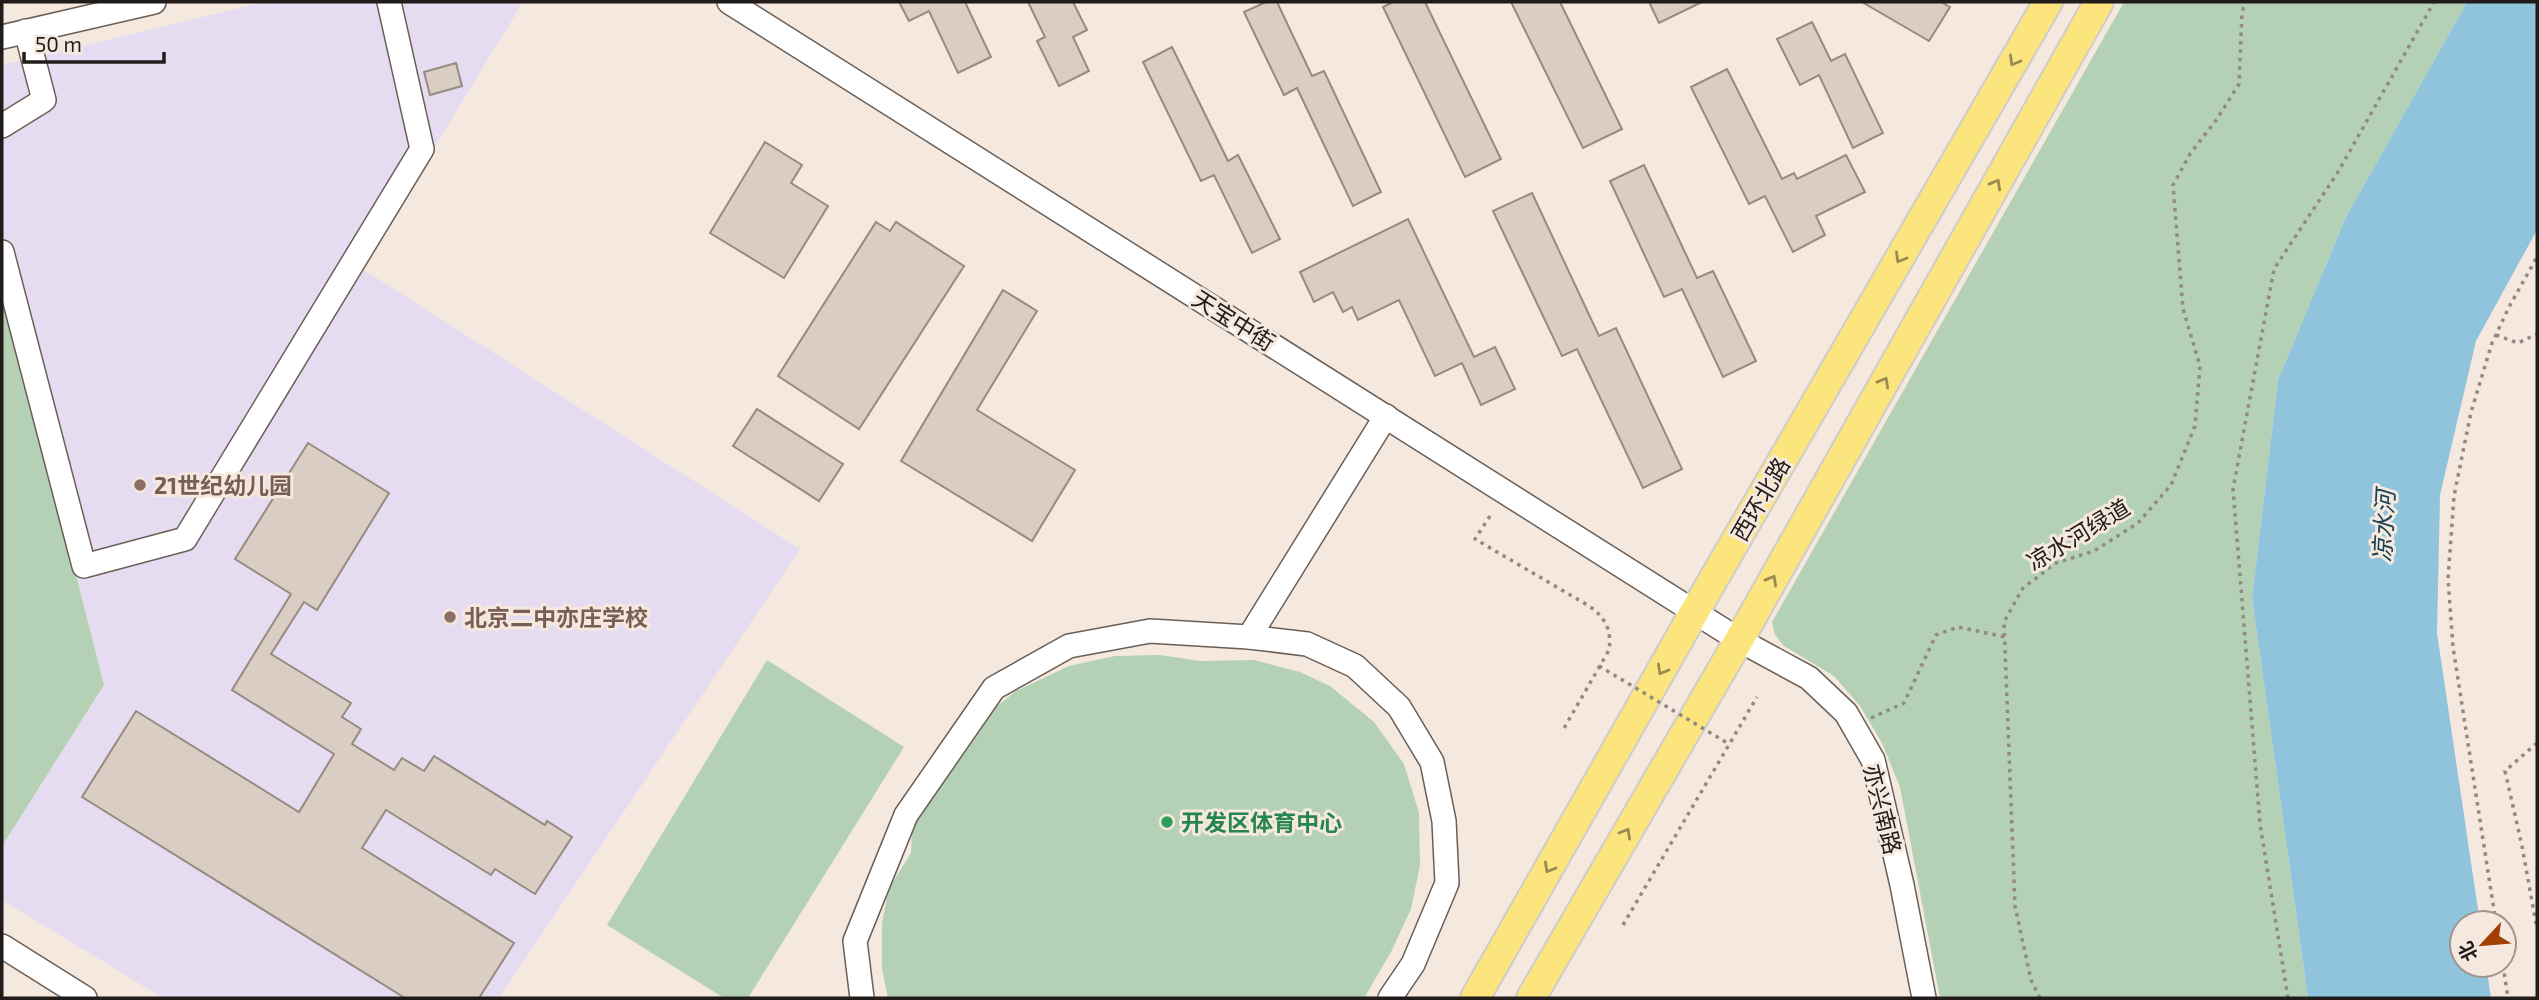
<svg xmlns="http://www.w3.org/2000/svg" width="2539" height="1000" viewBox="0 0 2539 1000" font-family="'Exo 2','Noto Sans SC',sans-serif">
	<style>
		.education { fill: #e6dcf1 }
		.green { fill: #b4d1b6 }
		.water { fill: #90c4dd }
		.building { fill: #dacdc3; stroke: #968a81; stroke-width: 2 }
		.lines { fill: none; stroke-linecap: round; stroke-linejoin: round }
		.minor-casing { stroke: #6a5f57; stroke-width: 26 }
		.major-casing { stroke: #cecdcc; stroke-width: 32 }
		.path { stroke: #938983; stroke-width: 3.5; stroke-dasharray: 3.5 5; stroke-linecap: butt }
		.minor { stroke: #fff; stroke-width: 23 }
		.major { stroke: #fde57d; stroke-width: 28 }
		.path-bridge { stroke: #938983; stroke-width: 3.5; stroke-dasharray: 3.5 5; stroke-linecap: butt }
		.oneway { stroke: #9a8b50 }
		.education-dot { fill: #8d6e63; stroke: #f5e8de; stroke-width: 2.5 }
		.leisure-dot { fill: #2e9e5b; stroke: #f5e8de; stroke-width: 2.5 }
		.labels { text-anchor: middle; dominant-baseline: central; stroke-width: 6; stroke-linejoin: round; paint-order: stroke }
		.street-label { font-size: 23px; fill: #211c19; stroke: #f5e8de }
		.education-label { font-size: 23px; font-weight: bold; fill: #785e54; stroke: #f5e8de; text-anchor: start }
		.leisure-label { font-size: 23px; font-weight: bold; fill: #27864d; stroke: #f5e8de; text-anchor: start }
		.water-label { font-size: 24px; font-style: italic; fill: #174355; stroke: #f5e8de }
	</style>
	<rect width="100%" height="100%" fill="#f5e8de"/>
	<path class="education" d="M265,2H523L361,268L800,549L499,998H163L2,900V846L104,685L2,285V65Z"/>
	<g class="green">
		<path d="M2124,2H2467L2346,217L2278,380L2252,598L2308,998H1940L1900,787L1882,743L1860,706L1834,676L1784,646L1775,635L1772,622Z"/>
		<path d="M2,285L104,685L2,846Z"/>
		<path d="M1160,655L1200,661L1254,660L1300,672L1330,686L1374,722L1404,764L1419,813L1420,865L1411,909L1391,952L1364,998H888L882,969V923L889,888L911,853L912,830L926,794L981,719L1016,691L1069,666L1115,656Z"/>
		<path d="M767,660L904,747L748,998H724L607,925Z"/>
	</g>
	<path class="water" d="M2467,2H2537V230L2476,341L2440,495L2437,633L2480,923H2462V965H2486L2491,998H2308L2252,598L2278,380L2346,217Z"/>
	<g class="building">
		<path d="M899,2H965L991,57L958,73L929,11L909,21Z"/>
		<path d="M1028,2H1073L1087,30L1073,37L1089,71L1059,86L1037,41L1045,37Z"/>
		<path d="M1266,2H1277L1312,76L1324,71L1381,192L1353,206L1297,88L1284,95L1244,12Z"/>
		<path d="M1393,2H1425L1501,159L1465,177L1383,7Z"/>
		<path d="M1511,2H1560L1622,129L1583,148Z"/>
		<path d="M1649,2H1702L1659,23Z"/>
		<path d="M1862,2H1941L1950,7L1929,41Z"/>
		<path d="M1812,22L1831,61L1845,54L1883,133L1853,148L1819,75L1800,85L1777,39Z"/>
		<path d="M1172,47L1228,161L1238,155L1280,239L1252,253L1214,175L1201,181L1143,62Z"/>
		<path d="M456,63L462,86L430,95L424,72Z"/>
		<path d="M1727,69L1782,179L1794,173L1797,179L1846,155L1865,192L1816,216L1825,235L1793,252L1765,196L1749,204L1691,87Z"/>
		<path d="M765,142L802,165L791,183L828,206L784,278L710,233Z"/>
		<path d="M1644,165L1697,278L1713,271L1756,361L1723,377L1682,289L1664,297L1610,181Z"/>
		<path d="M1532,193L1599,336L1616,328L1682,469L1643,488L1577,349L1562,356L1493,211Z"/>
		<path d="M1408,219L1474,357L1495,347L1515,389L1481,405L1462,363L1435,376L1399,300L1358,320L1352,307L1343,312L1333,292L1314,302L1300,272Z"/>
		<path d="M876,222L890,231L896,222L964,266L859,429L778,376Z"/>
		<path d="M1003,290L1037,311L977,410L1075,470L1032,541L901,461Z"/>
		<path d="M757,409L843,464L819,501L733,446Z"/>
		<path d="M308,443L389,493L317,610L304,602L271,654L351,703L342,717L361,729L352,744L394,770L402,758L424,771L434,756L545,825L547,821L572,837L535,894L495,869L491,875L386,810L362,848L514,943L479,998H405L82,797L136,711L299,812L334,754L232,690L291,594L235,559Z"/>
	</g>
	<g class="lines">
		<defs>
			<g id="minor">
				<path d="M729,2L1739,640L1809,678L1846,713L1873,760L1902,885L1924,998"/>
				<path d="M2,37L154,2"/>
				<path d="M2,126L44,100L26,31"/>
				<path d="M2,252L84,566L185,539L422,149L389,2"/>
				<path d="M1249,637L1307,644L1355,666L1399,707L1432,762L1444,821L1447,883L1413,964L1390,998"/>
				<path d="M2,946L85,998"/>
				<path d="M862,998L855,941L906,815L994,688L1069,646L1150,631L1249,637L1386,416"/>
			</g>
			<g id="major">
				<path d="M1475,998L1695,611L2048,2"/>
				<path d="M1531,998L1739,640L2099,2"/>
			</g>
		</defs>
		<use href="#minor" class="minor-casing"/>
		<use href="#major" class="major-casing"/>
		<g class="path">
			<path d="M2496,335L2518,343L2537,334"/>
			<path d="M1490,516L1475,539L1589,606C1605,617 1612,630 1609,650L1563,730"/>
			<path d="M1871,718L1904,703L1936,635L1958,627L2005,637"/>
			<path d="M2537,743L2505,771L2522,846L2537,929"/>
			<path d="M2496,923L2453,647L2448,579L2454,496L2471,412L2492,343L2509,307L2537,257"/>
			<path d="M1623,925L1757,697"/>
			<path d="M2503,965L2508,998"/>
			<path d="M2040,998L2031,980L2015,906L2004,622L2023,588L2056,563L2094,551L2138,523L2171,485L2195,426L2200,366L2183,309L2173,185L2190,154L2217,119L2239,84L2242,13L2245,2"/>
			<path d="M2288,998L2260,824L2233,489L2274,269L2338,172L2434,2"/>
		</g>
		<use href="#minor" class="minor"/>
		<use href="#major" class="major"/>
		<path class="path-bridge" d="M1599,666L1729,744"/>
	</g>
	<defs><path id="oneway-chevron" d="M-2-3.5L2.5 0L-2 3.5" fill="none" stroke-width="1.6" stroke-linecap="round" stroke-linejoin="round" transform="scale(1.75)"/></defs>
	<g class="oneway">
		<use href="#oneway-chevron" transform="translate(2014 61) rotate(120)"/>
		<use href="#oneway-chevron" transform="translate(1996 184) rotate(-61)"/>
		<use href="#oneway-chevron" transform="translate(1900 258) rotate(120)"/>
		<use href="#oneway-chevron" transform="translate(1884 382) rotate(-61)"/>
		<use href="#oneway-chevron" transform="translate(1772 580) rotate(-61)"/>
		<use href="#oneway-chevron" transform="translate(1662 670) rotate(120)"/>
		<use href="#oneway-chevron" transform="translate(1626 833) rotate(-60)"/>
		<use href="#oneway-chevron" transform="translate(1549 868) rotate(120)"/>
	</g>
	<g class="education-dot">
		<circle cx="140" cy="485" r="7"/>
		<circle cx="450" cy="617" r="7"/>
	</g>
	<circle class="leisure-dot" cx="1167" cy="822" r="7"/>
	<g class="labels">
		<g class="street-label">
			<text transform="translate(1234 320) rotate(32)">天宝中街</text>
			<text transform="translate(1760 499) rotate(-60)">西环北路</text>
			<text transform="translate(2078 534) rotate(-31)">凉水河绿道</text>
			<text transform="translate(1883 809) rotate(76)">亦兴南路</text>
		</g>
		<g class="education-label">
			<text x="154" y="485">21世纪幼儿园</text>
			<text x="464" y="617">北京二中亦庄学校</text>
		</g>
		<g class="leisure-label">
			<text x="1181" y="822">开发区体育中心</text>
		</g>
		<g class="water-label">
			<text transform="translate(2383 526) rotate(-87)">凉水河</text>
		</g>
	</g>
	<rect width="2539" height="1000" fill="none" stroke="#211c19" stroke-width="7"/>
	<g transform="translate(2483 944) rotate(244)"><circle r="33" fill="#f5e8de" stroke="#a0968f" stroke-width="2"/>
	<path d="M0-5L12 26L0 18L-12 26Z" fill="#a23f03"/>
	<text y="-10" font-size="19" font-weight="bold" text-anchor="middle" fill="#211c19">北</text>
	</g>
	<path d="M24 52v10h140v-10" fill="none" stroke="#211c19" stroke-width="3.5"/>
	<text x="35" y="52" font-size="21" fill="#211c19" stroke="#f5e8de" stroke-width="5" paint-order="stroke">50 m</text>
</svg>
